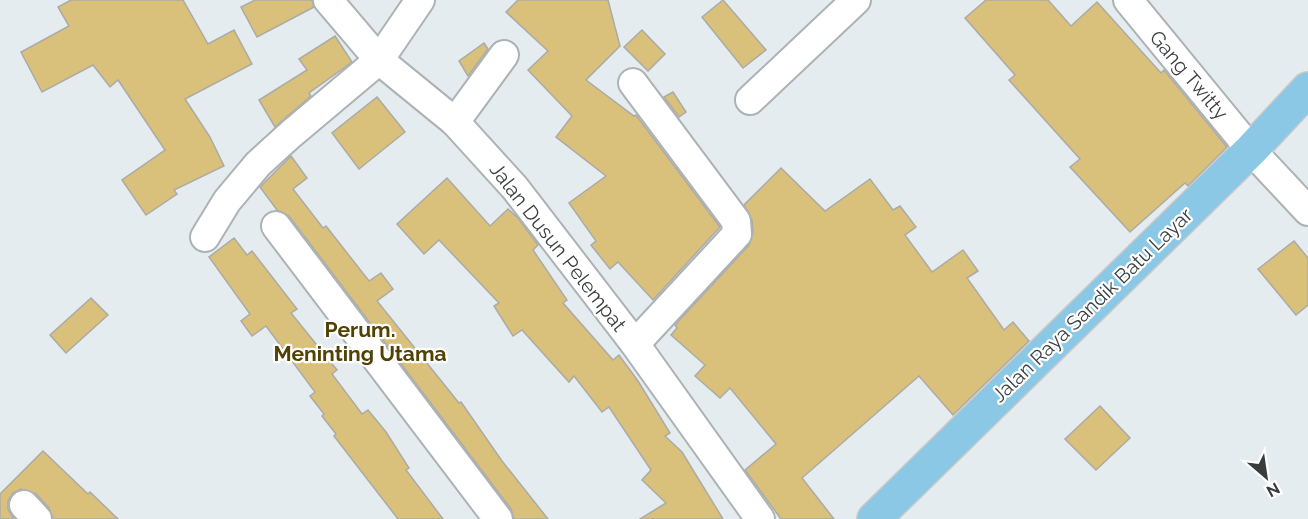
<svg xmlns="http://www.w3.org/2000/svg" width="1308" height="519" viewBox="0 0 1308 519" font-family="Raleway,sans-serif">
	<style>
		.building { fill: #d9c17c; stroke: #acaaa4; stroke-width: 1.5 }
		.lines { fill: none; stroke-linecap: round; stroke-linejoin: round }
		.minor-casing { stroke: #acb2b6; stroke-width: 32 }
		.major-casing { stroke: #c8c9c9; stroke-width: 36 }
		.minor { stroke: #fff; stroke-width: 28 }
		.major { stroke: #8ac8e5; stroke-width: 33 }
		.labels { text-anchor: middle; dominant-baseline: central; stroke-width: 4.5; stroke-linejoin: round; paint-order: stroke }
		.street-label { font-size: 20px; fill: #3a3d3e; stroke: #fff }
		.neighbourhood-label { font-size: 21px; font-weight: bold; fill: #524100; stroke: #fff }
	</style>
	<rect width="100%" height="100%" fill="#e5ecf0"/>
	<g class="building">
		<path d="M71,0H183L208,44L234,30L252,64L185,99L210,137L224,166L174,190L177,194L146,215L122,180L165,150L118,80L110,87L93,65L42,92L21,52L69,26L58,7Z"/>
		<path d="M255,0H312L314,7L257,37L241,7Z"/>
		<path d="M518,0H608L620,46L586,80L634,116L636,115L720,227L653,300L618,262L610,269L591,245L596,241L569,203L606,176L556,137L572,116L528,70L548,51L506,12Z"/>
		<path d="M723,0L766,50L743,68L702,17Z"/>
		<path d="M986,0H1048L1071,26L1097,2L1161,73L1164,70L1227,147L1188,186L1185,183L1130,232L1070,167L1080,159L1009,80L1015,75L965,18Z"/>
		<path d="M642,30L665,54L648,71L624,47Z"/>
		<path d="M335,36L352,62L309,93L311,96L275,127L259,100L307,70L299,59Z"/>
		<path d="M484,43L488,49L468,76L459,61Z"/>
		<path d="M673,92L686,112L679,117L664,97Z"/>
		<path d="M377,97L405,132L359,169L332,133Z"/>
		<path d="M291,156L307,178L293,189L323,228L326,226L369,281L381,273L393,289L377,301L459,403L461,402L502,461L548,519H514L511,509L289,216L277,210L260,187Z"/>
		<path d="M781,168L825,211L870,179L893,210L900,206L916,227L905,235L932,272L963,250L978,271L967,278L1004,330L1013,322L1029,341L953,415L919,376L802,478L834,519H781L745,470L776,444L730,388L720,398L695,376L705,365L671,335L677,328L675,325L749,245L753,233L752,220L744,205Z"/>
		<path d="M447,178L490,226L508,209L518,218L538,245L533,250L567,300L563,303L613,360L619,355L638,381L670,433L665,436L682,452L723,519H640L666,503L642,480L651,470L609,407L602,412L574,376L569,382L522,330L513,336L494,306L499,303L439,240L424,254L397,224Z"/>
		<path d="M234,238L247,255L252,251L297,309L291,313L337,370L332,374L362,414L368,410L386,432L409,468L406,470L443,519H398L334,436L336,434L322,416L324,414L310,396L315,392L266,326L252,336L241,321L250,314L209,257Z"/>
		<path d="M1294,241L1308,258V305L1296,315L1258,269Z"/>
		<path d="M91,298L108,315L66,353L50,335Z"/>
		<path d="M1100,406L1130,438L1096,470L1065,439Z"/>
		<path d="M43,451L88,494L90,492L118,519H53L49,508L36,494L21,489L13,493L8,501V509L14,519H0V494Z"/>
	</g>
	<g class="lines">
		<defs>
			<g id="minor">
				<path d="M328,0L379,60L455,122L515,188L635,344L760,519"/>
				<path d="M1128,0L1251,150L1308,211"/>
				<path d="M633,83L736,221L737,234L635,344"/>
				<path d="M750,100L856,0"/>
				<path d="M455,122L504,55"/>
				<path d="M276,226L498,519"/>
				<path d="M205,237L227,201L258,164L291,134L379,60L420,0"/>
				<path d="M24,505L37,519"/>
			</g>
			<path id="major" d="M874,519L1251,150L1308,89"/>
		</defs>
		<use href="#minor" class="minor-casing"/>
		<use href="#major" class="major-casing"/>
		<use href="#minor" class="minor"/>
		<use href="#major" class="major"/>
	</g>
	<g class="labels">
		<g class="street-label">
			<text transform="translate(1189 75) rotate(50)">Gang Twitty</text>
			<text transform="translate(558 247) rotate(52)">Jalan Dusun Pelempat</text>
			<text transform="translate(1092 305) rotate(-44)">Jalan Raya Sandik Batu Layar</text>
		</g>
		<g class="neighbourhood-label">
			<text x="360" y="329">Perum.<tspan x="360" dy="24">Meninting Utama</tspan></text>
		</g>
	</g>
	<g transform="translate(1266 477) rotate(151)" stroke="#ffffff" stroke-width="4.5" paint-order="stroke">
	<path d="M0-4.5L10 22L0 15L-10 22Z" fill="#3a3d3e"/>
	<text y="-9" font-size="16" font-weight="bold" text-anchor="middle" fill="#3a3d3e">N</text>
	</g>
</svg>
